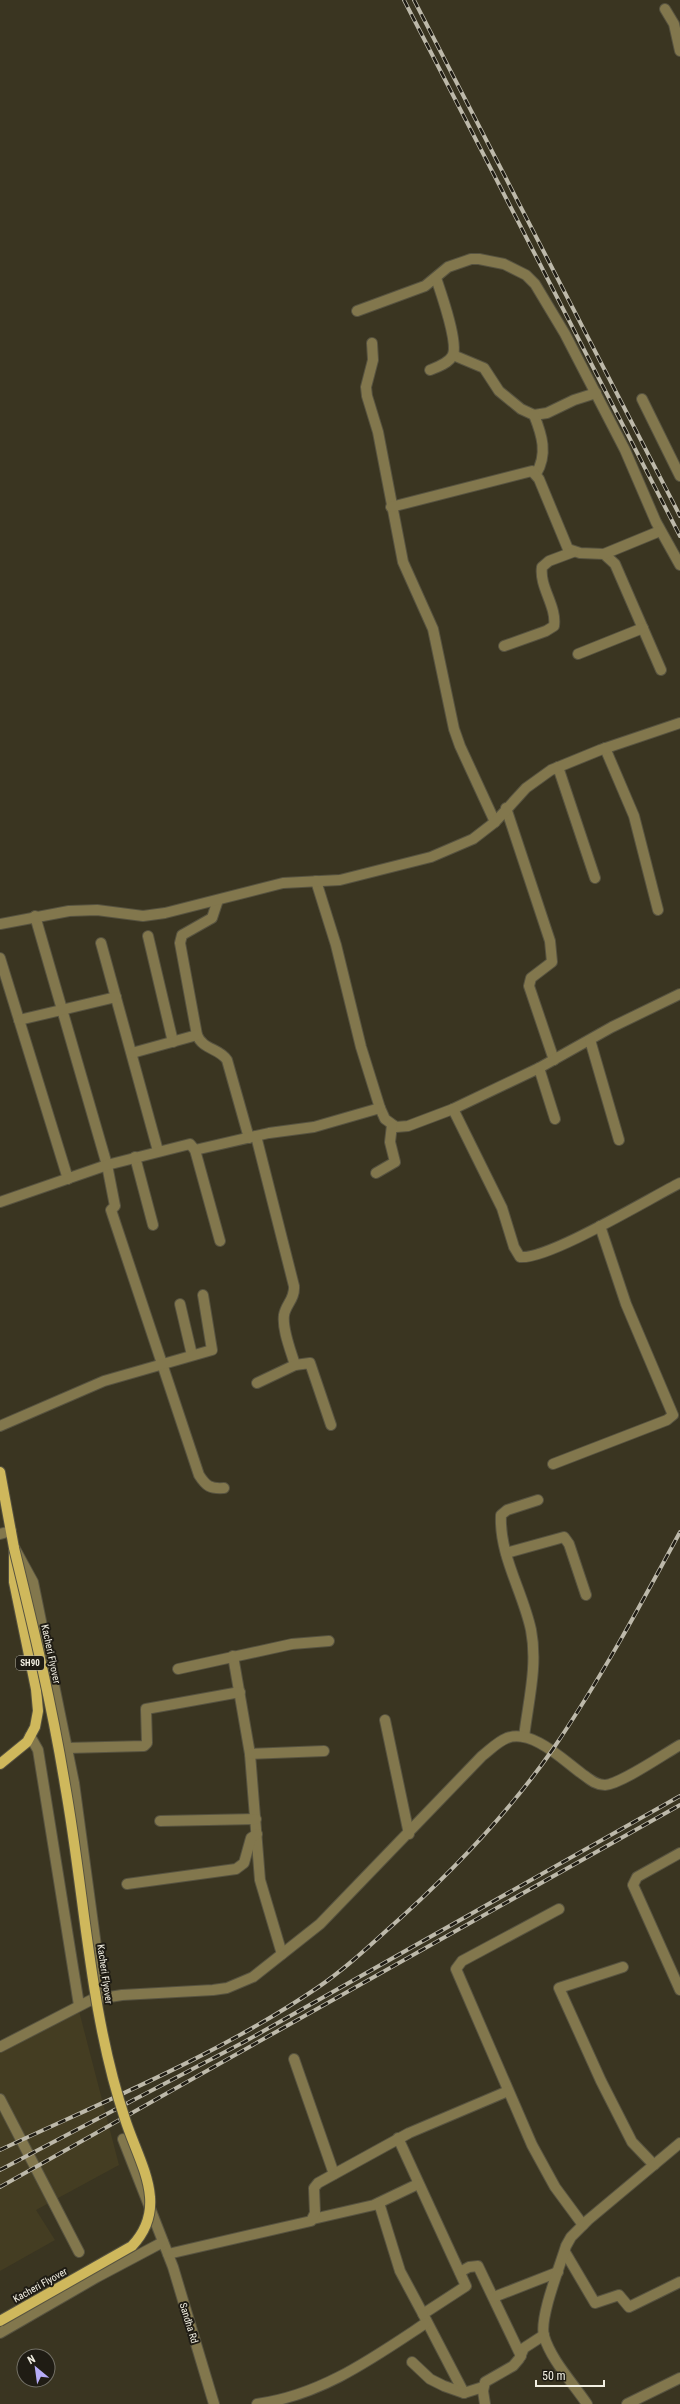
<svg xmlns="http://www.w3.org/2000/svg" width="680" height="2404" viewBox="0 0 680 2404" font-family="'Roboto Condensed',sans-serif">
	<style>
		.built { fill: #443d22 }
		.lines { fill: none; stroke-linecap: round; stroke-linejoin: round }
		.minor-casing { stroke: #575340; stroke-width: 12 }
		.major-casing { stroke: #575340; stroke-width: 12 }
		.minor { stroke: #82774d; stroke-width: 10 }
		.major { stroke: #cfb85c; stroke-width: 10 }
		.rail-casing { stroke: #bdb9aa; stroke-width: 4 }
		.rail { stroke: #1f1c14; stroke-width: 2.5; stroke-dasharray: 8; stroke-linecap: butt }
		.major-bridge-casing { stroke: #575340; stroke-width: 12; stroke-linecap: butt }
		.major-bridge { stroke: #cfb85c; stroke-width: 10 }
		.labels { text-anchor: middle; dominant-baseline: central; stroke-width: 4; stroke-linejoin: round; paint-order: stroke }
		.shield { fill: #1f1c14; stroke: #b3b0a4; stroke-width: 1 }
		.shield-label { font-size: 9px; font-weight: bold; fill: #f2efe2 }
		.street-label { font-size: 10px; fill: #f2efe2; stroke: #1f1c14 }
	</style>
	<rect width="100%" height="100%" fill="#3a3521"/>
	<path class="built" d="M79,2011L119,2165L36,2210L55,2240L0,2271V2051Z"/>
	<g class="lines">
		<defs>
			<g id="minor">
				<path d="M665,9L674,24L680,51"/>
				<path d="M357,311L425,286L448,267L471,259H479L504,264L526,275L535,284L565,334L625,450L656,522L680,565"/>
				<path d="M372,343L373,360L366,387L367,396L378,432L403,562L433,629L454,729L460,746L495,822"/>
				<path d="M453,355L484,368L499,391L521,409L534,415L547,413L574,400L596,393"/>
				<path d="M430,370C438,367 449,363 453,355C458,341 441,293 436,278"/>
				<path d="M642,399L680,476"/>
				<path d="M534,415C542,435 548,454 536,474"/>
				<path d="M391,507L532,471L539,479L568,549L580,553L604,554L615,564L661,670"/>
				<path d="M604,554L660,531"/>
				<path d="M504,646L546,631L554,626C557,606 539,587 542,567L549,561L573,552"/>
				<path d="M578,654L643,628"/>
				<path d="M605,748L634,816L658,910"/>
				<path d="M558,767L595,878"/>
				<path d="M506,808L550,941L552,962L531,978L529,986L554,1060"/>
				<path d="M316,881L336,945L361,1047L380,1108L385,1119L396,1127L408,1126L453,1109L539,1068L612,1027L680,994"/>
				<path d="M218,900L212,918L182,935L180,943L197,1035C203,1050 219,1048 227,1060L249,1138"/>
				<path d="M35,916L107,1165L115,1206L111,1210L199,1475C206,1486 210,1489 224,1488"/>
				<path d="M0,924L69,911L97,910L143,916L165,913L283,883L340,880L431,857L473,839L495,822L526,788L551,770L600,750L680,723"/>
				<path d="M148,936L173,1042"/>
				<path d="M101,943L158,1151"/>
				<path d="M0,958L68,1179"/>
				<path d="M19,1020L116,997"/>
				<path d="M590,1040L619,1140"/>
				<path d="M132,1053L197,1035"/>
				<path d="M539,1068L555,1119"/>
				<path d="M453,1109L502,1208L514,1247L520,1257C548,1260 650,1198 680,1183"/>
				<path d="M256,1136L294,1286C295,1299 286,1304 284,1315C282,1330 291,1351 295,1365"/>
				<path d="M195,1150L269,1133L314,1127L380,1108"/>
				<path d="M135,1157L153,1225"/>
				<path d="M376,1173L395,1162L390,1142L392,1125"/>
				<path d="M0,1202L107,1165L190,1144L195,1150L220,1241"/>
				<path d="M180,1304L192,1355"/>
				<path d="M257,1383L295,1365L310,1363L331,1425"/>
				<path d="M0,1426L104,1381L212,1350L203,1295"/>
				<path d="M553,1464L667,1420L673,1415L626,1304L600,1226"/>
				<path d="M0,1534L11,1531"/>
				<path d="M15,1549L33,1582L74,1783L103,1998"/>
				<path d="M506,1553L564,1537L569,1544L586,1595"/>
				<path d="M233,1656L250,1754L260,1880L282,1954"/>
				<path d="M178,1669L292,1644L329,1641"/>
				<path d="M385,1720L409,1834"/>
				<path d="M30,1736L38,1750L79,2005"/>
				<path d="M524,1737C528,1702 538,1666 531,1630C523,1592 499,1555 501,1515L507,1510L538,1500"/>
				<path d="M67,1748L144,1746L147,1743L146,1709L240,1692"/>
				<path d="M250,1754L324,1751"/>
				<path d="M160,1821L256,1819"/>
				<path d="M680,1853L637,1877L633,1885L680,1990"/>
				<path d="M127,1884L236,1869L244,1863L251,1838L257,1834"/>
				<path d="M559,1909L462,1961L456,1969L532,2145L555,2187L583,2225"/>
				<path d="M623,1967L559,1988L601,2081L632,2142L654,2165"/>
				<path d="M0,2047L91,2000L122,1995L213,1990L227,1988L253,1977L320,1924L482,1756C490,1750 497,1742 507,1738C532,1729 562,1759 581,1773C588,1778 595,1785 605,1785C621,1784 664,1754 680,1745"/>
				<path d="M294,2059L334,2174"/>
				<path d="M0,2099L79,2252"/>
				<path d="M398,2138L466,2286L423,2314L464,2393"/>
				<path d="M123,2139L173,2267L214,2404"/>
				<path d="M379,2203L400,2271L423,2314"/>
				<path d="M313,2219L374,2205L418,2184"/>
				<path d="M565,2252L595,2303L619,2295L629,2307L680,2282"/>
				<path d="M168,2254L311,2221L315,2213L314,2188L318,2183L409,2133L508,2091"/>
				<path d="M460,2272L469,2267L478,2266L521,2356"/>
				<path d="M494,2297L558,2272"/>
				<path d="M0,2333L97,2277L163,2242"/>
				<path d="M412,2362L430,2379L444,2386L464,2393L483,2387"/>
				<path d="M257,2404C322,2395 373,2358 426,2323"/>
				<path d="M485,2404L483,2391L485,2382L513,2366L519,2359L524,2348L544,2335"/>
				<path d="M587,2404C573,2383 551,2360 544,2336C539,2318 560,2266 566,2246L571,2237L588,2220L680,2143"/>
				<path d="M627,2404L680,2378"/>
			</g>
			<path id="major" d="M0,1472L14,1548V1582L36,1689L38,1711L35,1727L27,1742L0,1764"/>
		</defs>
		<use href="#minor" class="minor-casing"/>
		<use href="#major" class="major-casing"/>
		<use href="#minor" class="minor"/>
		<use href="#major" class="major"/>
		<defs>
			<g id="rail">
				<path d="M404,0L680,536"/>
				<path d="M414,0L680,516"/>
				<path d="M0,2150C107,2100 218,2055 317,1988C342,1971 364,1951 386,1931C446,1878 507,1815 553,1749C600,1680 640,1606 680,1532"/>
				<path d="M0,2170L244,2042L680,1796"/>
				<path d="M0,2187L680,1805"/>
			</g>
		</defs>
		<use href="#rail" class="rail-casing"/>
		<use href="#rail" class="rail"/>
		<defs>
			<path id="major-bridge" d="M0,2321L132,2246C170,2206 139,2163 125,2119C89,2011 85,1896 65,1785C52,1705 33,1626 14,1548"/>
		</defs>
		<use href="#major-bridge" class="major-bridge-casing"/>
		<use href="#major-bridge" class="major-bridge"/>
	</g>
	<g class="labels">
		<rect class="shield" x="16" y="1656" width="28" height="14" rx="3"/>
		<g class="shield-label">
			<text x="30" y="1663">SH90</text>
		</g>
		<g class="street-label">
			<text transform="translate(51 1654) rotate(78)">Kacheri Flyover</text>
			<text transform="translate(105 1974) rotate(82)">Kacheri Flyover</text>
			<text transform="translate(40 2285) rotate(-29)">Kacheri Flyover</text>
			<text transform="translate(189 2323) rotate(73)">Sandha Rd</text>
		</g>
	</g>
	<g transform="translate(36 2368) rotate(331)"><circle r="19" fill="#1f1c14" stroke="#737066"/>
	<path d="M0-3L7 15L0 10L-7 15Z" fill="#b6acf8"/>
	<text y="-6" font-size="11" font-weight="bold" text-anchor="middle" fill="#f2efe2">N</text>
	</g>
	<path d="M536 2380v6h68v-6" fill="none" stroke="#f2efe2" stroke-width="2"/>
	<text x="542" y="2380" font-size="12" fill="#f2efe2" stroke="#1f1c14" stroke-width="3" paint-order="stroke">50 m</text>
</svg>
